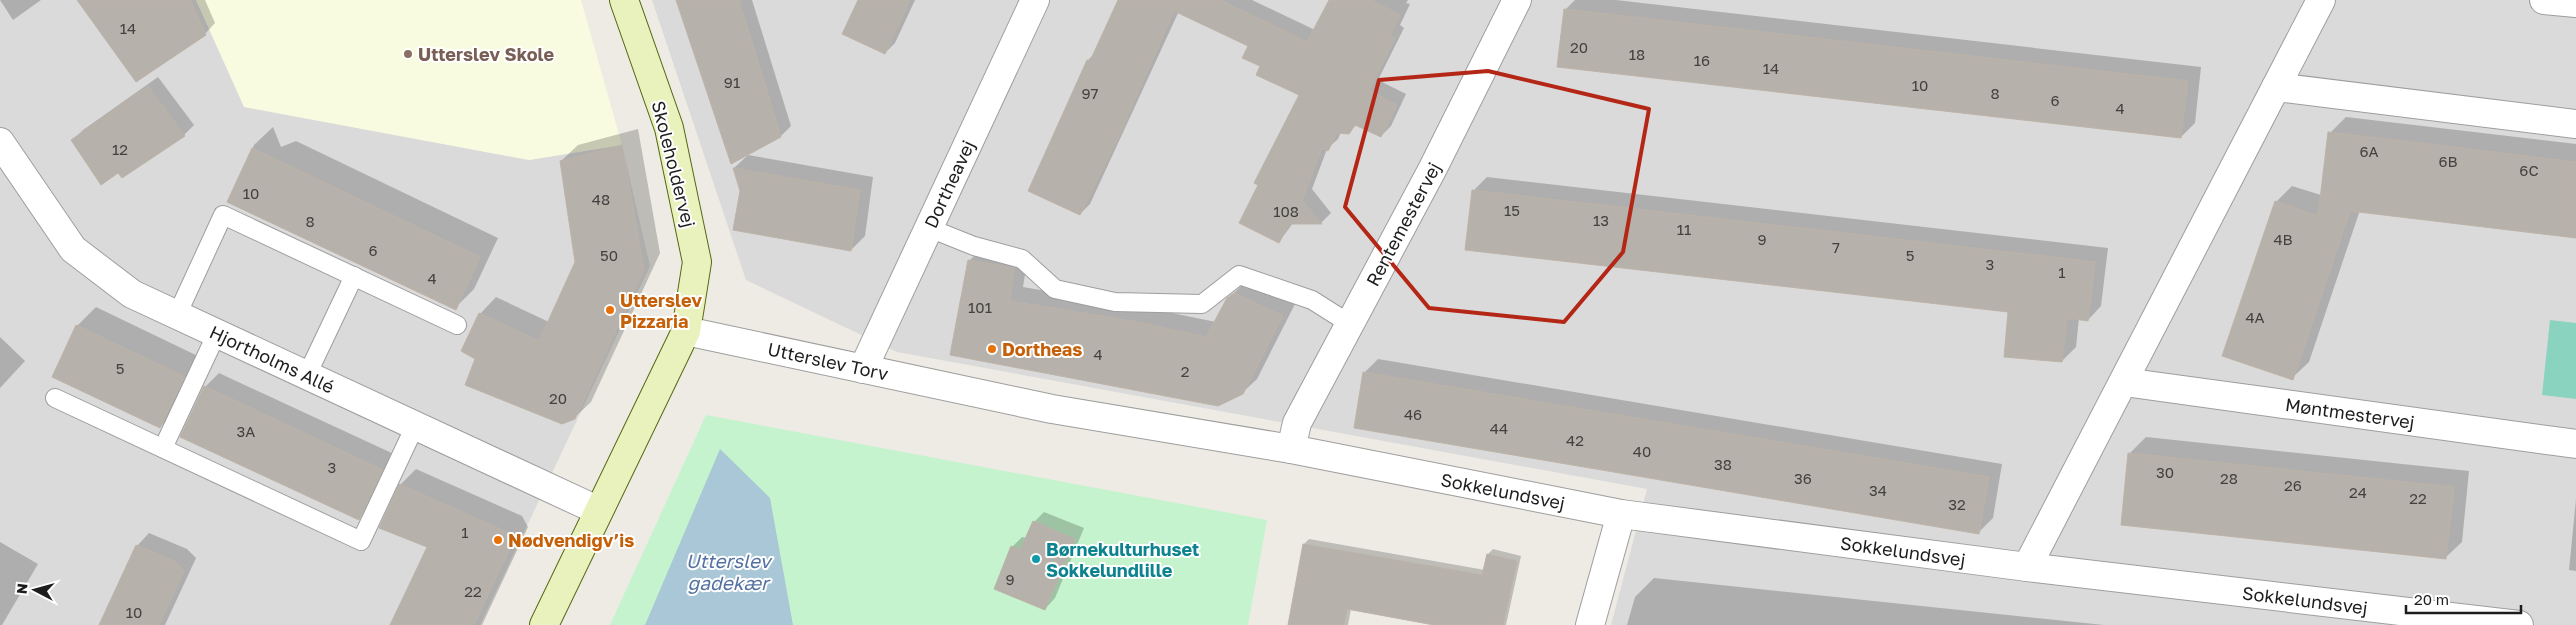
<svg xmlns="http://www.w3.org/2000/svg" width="2576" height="625" viewBox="0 0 2576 625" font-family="'Golos Text',sans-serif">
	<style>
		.residential { fill: #dbdada }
		.education { fill: #f8fbdf }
		.park { fill: #c5f3ce }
		.pitch { fill: #8ad4bf }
		.water { fill: #a9c7d6 }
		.shadow { fill: #0003 }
		.building { fill: #b6b1aa; stroke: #bdb3a8 }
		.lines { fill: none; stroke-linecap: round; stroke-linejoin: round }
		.lane-casing { stroke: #9e9e9e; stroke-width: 20 }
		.street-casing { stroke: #9e9e9e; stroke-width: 30 }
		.secondary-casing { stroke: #546711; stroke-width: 30 }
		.lane { stroke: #fff; stroke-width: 18 }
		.street { stroke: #fff; stroke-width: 28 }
		.secondary { stroke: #e9f2bd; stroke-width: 28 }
		.marked { fill: none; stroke: #b42716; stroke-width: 4; stroke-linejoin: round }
		.education-dot { fill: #8d6e63; stroke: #fff; stroke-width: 2 }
		.food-dot { fill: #e8710a; stroke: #fff; stroke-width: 2 }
		.culture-dot { fill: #0f9aa8; stroke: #fff; stroke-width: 2 }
		.labels { text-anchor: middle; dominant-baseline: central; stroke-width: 4; stroke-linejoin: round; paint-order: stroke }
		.number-label { font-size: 15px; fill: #434240 }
		.education-label { font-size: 18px; font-weight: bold; fill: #785e54; stroke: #fff; text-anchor: start }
		.street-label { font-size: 18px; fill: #1d1d1d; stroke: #fff }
		.food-label { font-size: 18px; font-weight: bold; fill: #c56008; stroke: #fff; text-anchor: start }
		.culture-label { font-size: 18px; font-weight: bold; fill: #0d838f; stroke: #fff; text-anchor: start }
		.water-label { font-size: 19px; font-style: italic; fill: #5472a1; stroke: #fff }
	</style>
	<rect width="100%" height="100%" fill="#edebe4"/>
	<g class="residential">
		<path d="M0,0H196L245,107L529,160L622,145L650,266L480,625H0Z"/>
		<path d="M652,0H2576V625H1611L1647,489L897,352L746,280Z"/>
	</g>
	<path class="education" d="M196,0H581L622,145L529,160L244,107Z"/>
	<path class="park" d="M706,415L1267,520L1248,625H610Z"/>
	<path class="pitch" d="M2550,320L2576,323V399L2542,395Z"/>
	<path class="water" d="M720,449L770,498L793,625H645Z"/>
	<g class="shadow">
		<path d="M0,0H41L13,20Z"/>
		<path d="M87,0H205L215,23L205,34Z"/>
		<path d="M677,0H752L791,126L781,136Z"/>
		<path d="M859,0H915L895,43L885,53Z"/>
		<path d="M1120,0H1252L1315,30L1330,0H1408L1406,3L1410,4L1400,25L1404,28L1378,80L1406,94L1391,126L1381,136L1357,124L1349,133L1341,132L1338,139L1327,149L1312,189L1331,213L1321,223H1293L1279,242L1301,94L1262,65L1249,45L1179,11L1090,204L1080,214L1030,191L1088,60L1094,54Z"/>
		<path d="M1575,0H1616L2201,67L2195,123L2181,137L1565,10Z"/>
		<path d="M158,77L194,125L184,135L118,171L73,140L83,130Z"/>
		<path d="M2346,117L2576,144V237L2360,210L2309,362L2292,378L2276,202L2292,186L2321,195L2330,133Z"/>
		<path d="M273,127L281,147L296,141L498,238L474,289L455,308L228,202L254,145Z"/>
		<path d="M638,129L660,253L591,402L574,418L477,358L480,314L496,297L549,322L576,262L561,161L578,145Z"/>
		<path d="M748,155L873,177L865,236L851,250L742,191L734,168Z"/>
		<path d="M1487,177L2108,248L2101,306L2088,320L2079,318L2076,347L2062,361L2010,311L1473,191Z"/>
		<path d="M983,247L1028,255L1023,287L1157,310L1216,322L1228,299L1243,284L1296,302L1257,379L1242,393L951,354L969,261Z"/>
		<path d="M96,307L202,358L179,408L160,427L77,326Z"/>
		<path d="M0,337L25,361L0,388Z"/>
		<path d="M1378,359L2002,464L1993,518L1979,532L1364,373Z"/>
		<path d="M219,373L396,455L373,504L359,518L205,387Z"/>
		<path d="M2146,437L2469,471L2462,542L2445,558L2130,453Z"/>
		<path d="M416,469L522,516L528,527L482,625H392L428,547L400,485Z"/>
		<path d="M2576,499V571L2569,570Z"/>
		<path d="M1044,512L1084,528L1055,598L1045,609L1012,547L1022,537L1027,538L1034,522Z"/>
		<path d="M149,533L187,549L196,558L165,625H100L137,546Z"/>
		<path d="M1309,539L1485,570L1488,554L1493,549L1521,556L1506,625H1441L1351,609L1348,625H1289L1304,544Z"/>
		<path d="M0,542L38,564L2,625H0Z"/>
		<path d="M1654,578L2104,625H1627L1635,597Z"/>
	</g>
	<g class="building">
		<path d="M77,0H190L206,35L136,82Z"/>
		<path d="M676,0H739L781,137L731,164Z"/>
		<path d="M858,0H910L885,54L842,34Z"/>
		<path d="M1118,0H1220L1307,42L1329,0H1371L1400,15L1390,36L1395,38L1369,90L1397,105L1381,137L1355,125L1349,134L1337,133L1328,151L1322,148L1302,200L1322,224H1289L1279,243L1239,223L1258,185L1254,183L1299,95L1256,75L1260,66L1242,58L1248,46L1174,11L1119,136L1080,215L1028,191L1087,60L1090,61Z"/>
		<path d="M1564,9L2188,81L2181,138L1557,67Z"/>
		<path d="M148,86L185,136L122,178L118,173L101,185L71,140Z"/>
		<path d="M2328,132L2576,162V238L2350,211L2293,380L2222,356L2275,201L2318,216Z"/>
		<path d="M622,145L644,270L575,419L562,424L465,385L475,359L461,351L479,313L539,341L575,262L560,161Z"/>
		<path d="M252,148L480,257L456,310L227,202Z"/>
		<path d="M733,168L860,190L851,251L733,230L740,191Z"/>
		<path d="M1472,190L2095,262L2088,321L2067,318L2062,362L2004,357L2008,312L1465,250Z"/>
		<path d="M968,260L1014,268L1010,301L1143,323L1206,337L1227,298L1234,293L1283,316L1243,394L1218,406L950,355Z"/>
		<path d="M76,325L185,377L160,428L52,377Z"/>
		<path d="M1363,372L1989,477L1979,534L1354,428Z"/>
		<path d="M204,386L383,470L359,520L180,437Z"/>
		<path d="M2128,453L2454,487L2446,559L2121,525Z"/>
		<path d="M399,484L507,532L512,544L474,625H390L427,547L379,528Z"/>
		<path d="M1033,521L1075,539L1045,610L994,589L1011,546L1020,550Z"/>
		<path d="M1303,544L1482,575L1487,554L1517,561L1503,625H1434L1347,609L1344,625H1288Z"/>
		<path d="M136,545L175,561L184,571L159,625H99Z"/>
	</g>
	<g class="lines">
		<defs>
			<g id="lane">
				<path d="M929,228L974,246L1022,259L1055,289L1115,302L1202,304L1239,275L1312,300L1350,324"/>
				<path d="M177,315L223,215L457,325"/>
				<path d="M307,375L354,276"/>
				<path d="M55,398L361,541L415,426"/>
				<path d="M163,448L217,333"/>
			</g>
			<g id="street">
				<path d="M2544,0L2576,3"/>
				<path d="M2276,87L2576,124"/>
				<path d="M0,142L73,249L132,294L597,510"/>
				<path d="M686,331L1052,409L1291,449L1621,514L2027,567L2519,625"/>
				<path d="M863,369L1035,0"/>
				<path d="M2124,382L2576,444"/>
				<path d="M1291,449L1297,423L1433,168L1517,0"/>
				<path d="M2027,567L2321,0"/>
				<path d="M1590,625L1621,514"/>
			</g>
			<path id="secondary" d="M544,625L686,331L697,262L669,128L624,0"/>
		</defs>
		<use href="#lane" class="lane-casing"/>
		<use href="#street" class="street-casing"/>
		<use href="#secondary" class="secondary-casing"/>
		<use href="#lane" class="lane"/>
		<use href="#street" class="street"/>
		<use href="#secondary" class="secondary"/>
	</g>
	<path class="marked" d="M1488,71L1649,109L1623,252L1564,322L1429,308L1345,207L1379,80Z"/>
	<circle class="education-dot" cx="408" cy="54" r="5"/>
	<g class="food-dot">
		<circle cx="610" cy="310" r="5"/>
		<circle cx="992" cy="349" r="5"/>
		<circle cx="498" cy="540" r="5"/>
	</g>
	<circle class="culture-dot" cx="1036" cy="559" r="5"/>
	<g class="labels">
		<g class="number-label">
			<text x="128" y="28">14</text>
			<text x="1579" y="47">20</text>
			<text x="1637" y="54">18</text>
			<text x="1702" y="60">16</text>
			<text x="1771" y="68">14</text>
			<text x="732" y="82">91</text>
			<text x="1920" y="85">10</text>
			<text x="1090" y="93">97</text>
			<text x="1995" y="93">8</text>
			<text x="2055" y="100">6</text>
			<text x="2120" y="108">4</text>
			<text x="120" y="149">12</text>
			<text x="2369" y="151">6A</text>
			<text x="2448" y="161">6B</text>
			<text x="2529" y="170">6C</text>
			<text x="251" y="193">10</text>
			<text x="601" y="199">48</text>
			<text x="1512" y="210">15</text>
			<text x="1286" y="211">108</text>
			<text x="1601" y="220">13</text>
			<text x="310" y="221">8</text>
			<text x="1684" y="229">11</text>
			<text x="1762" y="239">9</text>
			<text x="2283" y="239">4B</text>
			<text x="1836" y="247">7</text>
			<text x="373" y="250">6</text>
			<text x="609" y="255">50</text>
			<text x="1910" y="255">5</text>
			<text x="1990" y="264">3</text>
			<text x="2062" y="272">1</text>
			<text x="432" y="278">4</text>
			<text x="980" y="307">101</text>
			<text x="2255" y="317">4A</text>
			<text x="1098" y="354">4</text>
			<text x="120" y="368">5</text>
			<text x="1185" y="371">2</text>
			<text x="558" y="398">20</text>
			<text x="1413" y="414">46</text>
			<text x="1499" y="428">44</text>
			<text x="246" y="431">3A</text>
			<text x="1575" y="440">42</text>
			<text x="1642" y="451">40</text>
			<text x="1723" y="464">38</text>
			<text x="332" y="467">3</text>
			<text x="2165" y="472">30</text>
			<text x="1803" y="478">36</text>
			<text x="2229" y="478">28</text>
			<text x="2293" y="485">26</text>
			<text x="1878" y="490">34</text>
			<text x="2358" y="492">24</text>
			<text x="2418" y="498">22</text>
			<text x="1957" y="504">32</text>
			<text x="465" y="532">1</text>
			<text x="1010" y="579">9</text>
			<text x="473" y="591">22</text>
			<text x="134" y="612">10</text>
		</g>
		<g class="education-label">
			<text x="418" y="54">Utterslev Skole</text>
		</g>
		<g class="street-label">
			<text transform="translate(674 164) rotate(76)">Skoleholdervej</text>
			<text transform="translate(949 184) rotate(-65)">Dortheavej</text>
			<text transform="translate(1403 224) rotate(-62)">Rentemestervej</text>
			<text transform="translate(272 359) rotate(25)">Hjortholms Allé</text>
			<text transform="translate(828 361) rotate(12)">Utterslev Torv</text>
			<text transform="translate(2350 413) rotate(8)">Møntmestervej</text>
			<text transform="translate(1503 491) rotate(11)">Sokkelundsvej</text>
			<text transform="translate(1903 551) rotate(8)">Sokkelundsvej</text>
			<text transform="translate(2305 600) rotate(7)">Sokkelundsvej</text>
		</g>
		<g class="food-label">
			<text x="620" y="300">Utterslev<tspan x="620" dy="21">Pizzaria</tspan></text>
			<text x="1002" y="349">Dortheas</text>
			<text x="508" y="540">Nødvendigv’is</text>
		</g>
		<g class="culture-label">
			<text x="1046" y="549">Børnekulturhuset<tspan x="1046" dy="21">Sokkelundlille</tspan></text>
		</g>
		<g class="water-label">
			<text x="728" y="560">Utterslev<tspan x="728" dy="22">gadekær</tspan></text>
		</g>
	</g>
	<g transform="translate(35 590) rotate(276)" stroke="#ffffff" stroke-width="4" paint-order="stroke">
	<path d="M0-4L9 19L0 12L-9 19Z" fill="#1d1d1d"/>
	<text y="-8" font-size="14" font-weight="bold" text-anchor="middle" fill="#1d1d1d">N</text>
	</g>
	<path d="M2406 605v8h115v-8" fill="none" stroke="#1d1d1d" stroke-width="2.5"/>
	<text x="2414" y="605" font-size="15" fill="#1d1d1d" stroke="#ffffff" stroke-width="4" paint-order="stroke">20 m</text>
</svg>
